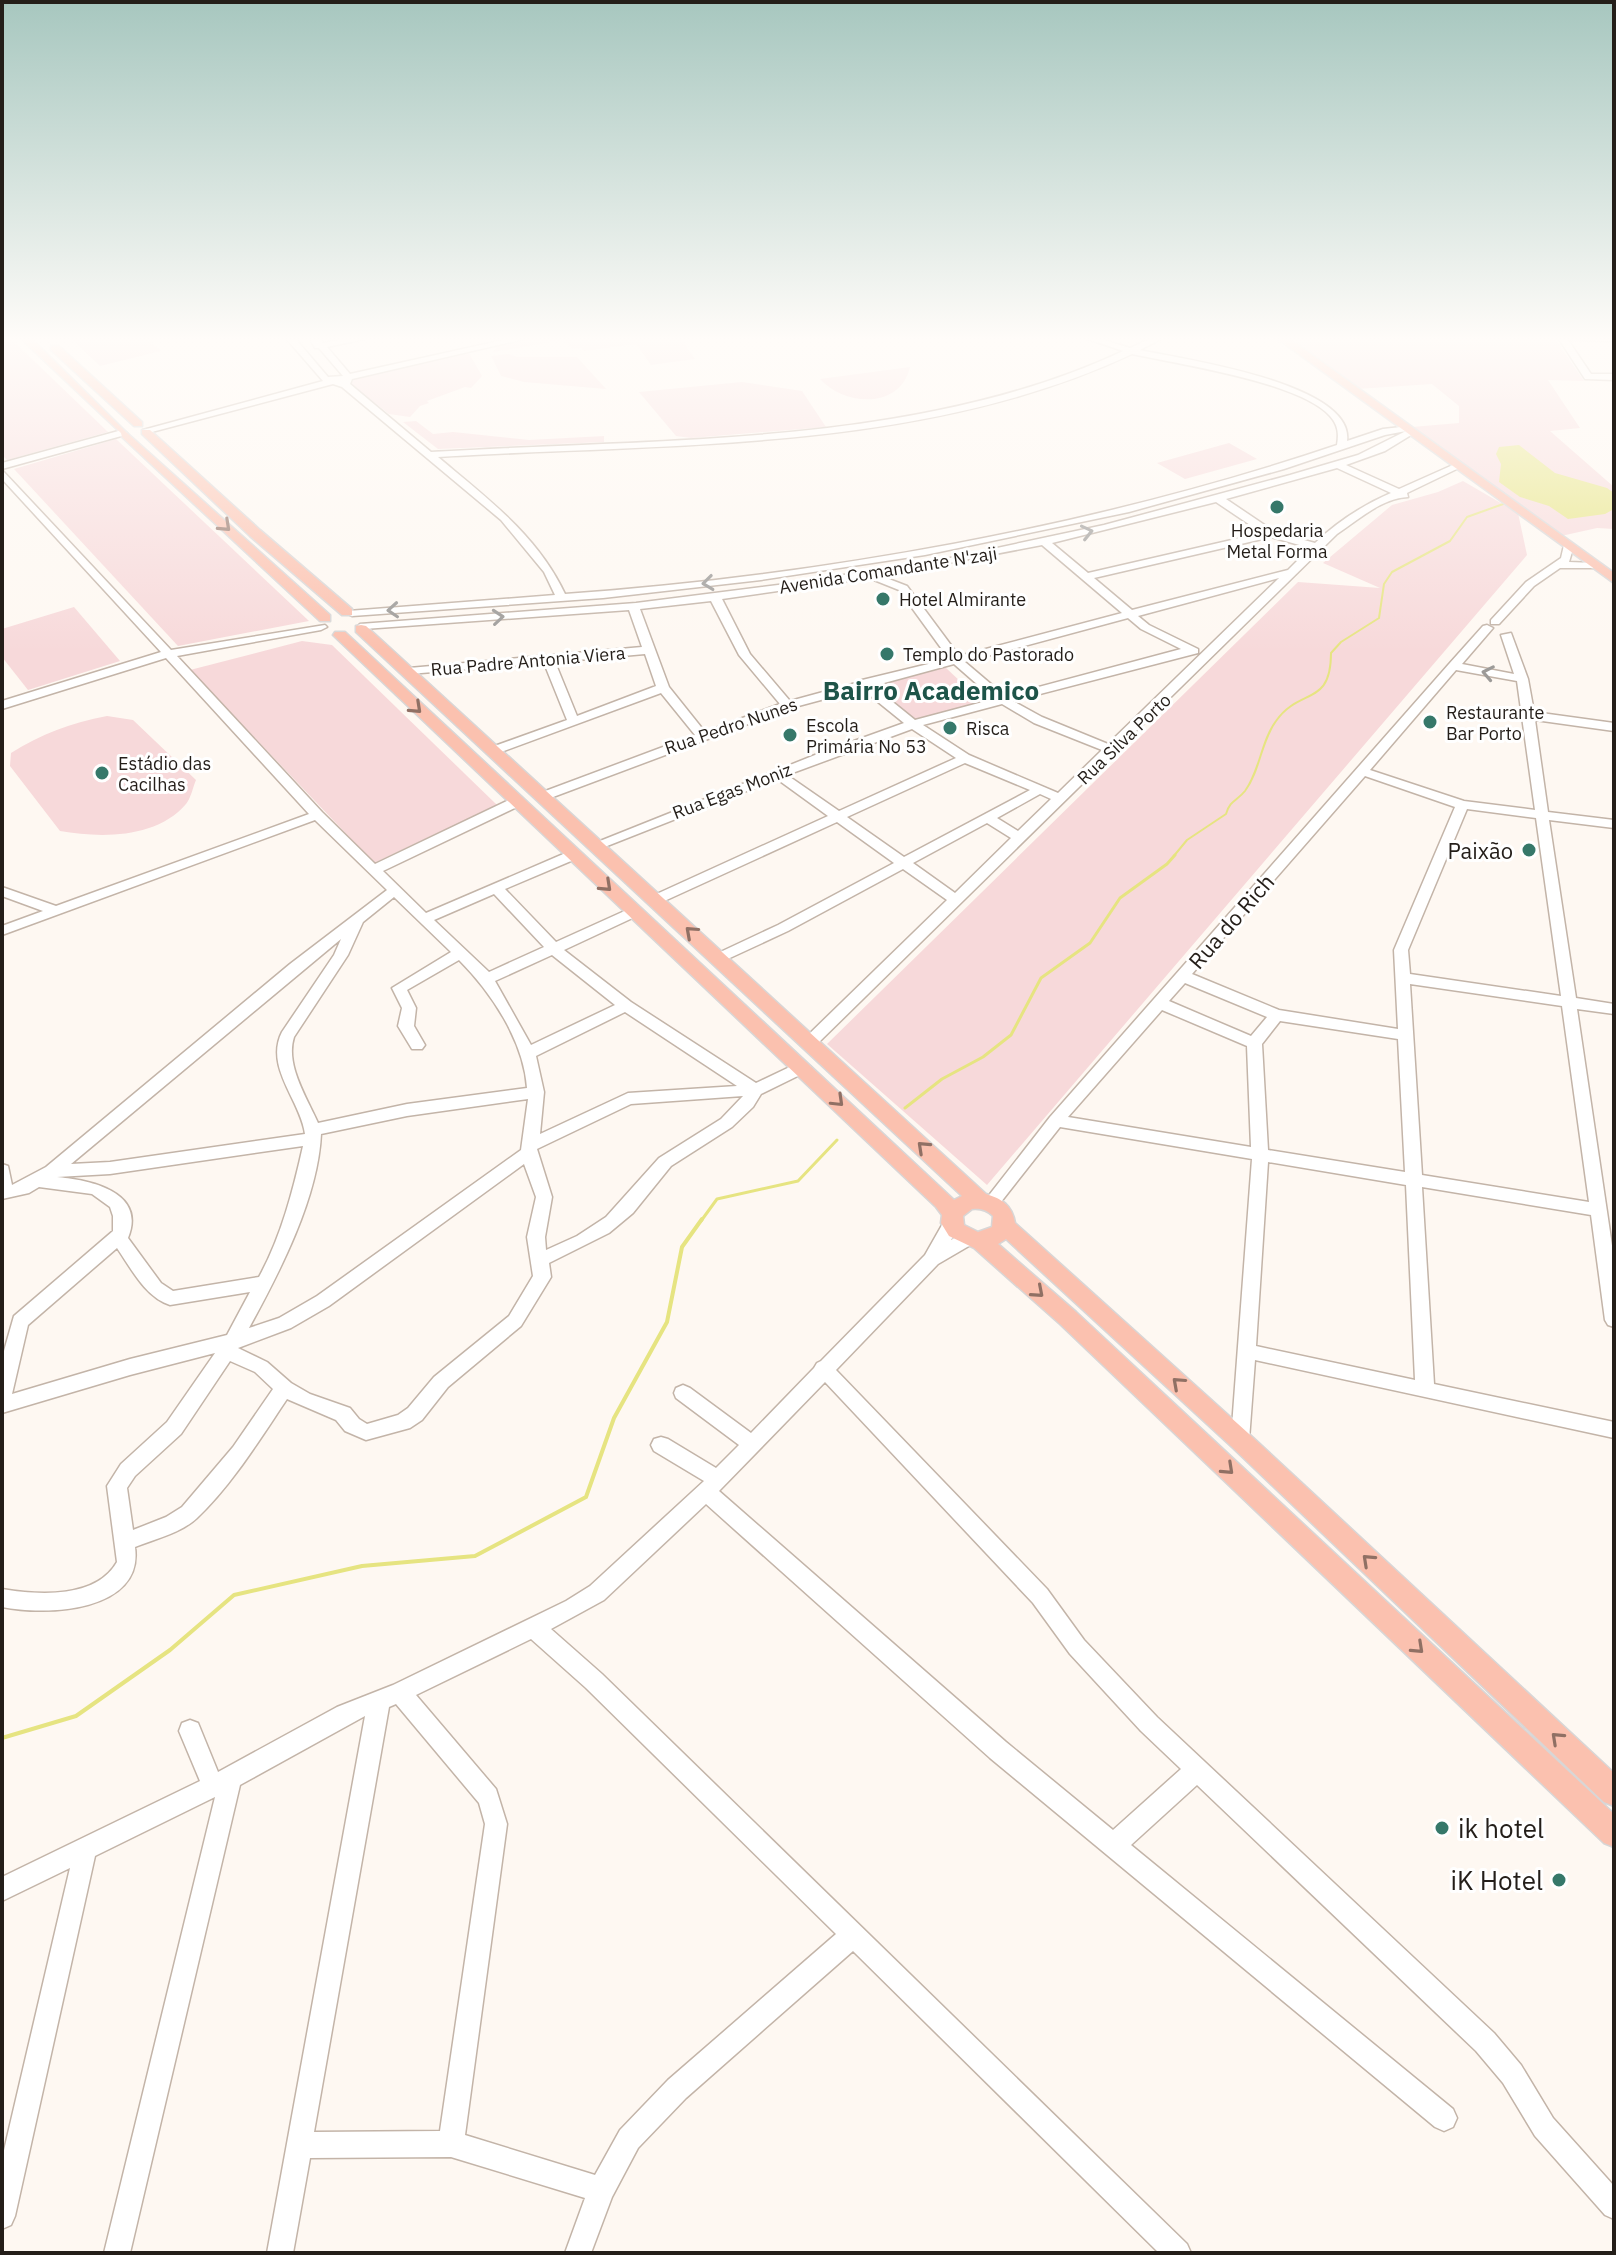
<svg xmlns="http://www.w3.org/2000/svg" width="1616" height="2255" viewBox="0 0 1616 2255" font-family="'IBM Plex Sans',sans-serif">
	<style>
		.green { fill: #f7d9da }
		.water { fill: #e6e481 }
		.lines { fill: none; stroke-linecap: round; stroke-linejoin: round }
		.stream-far2 { stroke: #e6e481; stroke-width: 2 }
		.stream-far1 { stroke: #e6e481; stroke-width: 3 }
		.stream { stroke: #e6e481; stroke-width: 4 }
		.minor-casing { stroke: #c3b4a8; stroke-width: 3 }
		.major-casing { stroke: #d8d6d6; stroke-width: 3 }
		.minor { fill: #fff; fill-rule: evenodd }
		.major { fill: #fbc1af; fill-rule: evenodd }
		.oneway { stroke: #907064 }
		.oneway2 { stroke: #9c9a98 }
		.poi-dot { fill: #36786a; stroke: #fff; stroke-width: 3 }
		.labels { text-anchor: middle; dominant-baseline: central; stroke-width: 6; stroke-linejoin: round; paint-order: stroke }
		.far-poi-label { font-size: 18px; fill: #241e19; stroke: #fff; text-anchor: start }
		.far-street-label { font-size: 18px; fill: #241e19; stroke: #fff }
		.poi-label { font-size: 22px; fill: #241e19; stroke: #fff; text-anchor: end }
		.street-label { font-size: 22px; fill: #241e19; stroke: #fff }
		.far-district-label { font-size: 26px; font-weight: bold; fill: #1e5449; stroke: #fff }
		.near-poi-label { font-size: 26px; fill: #241e19; stroke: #fff; text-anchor: start }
	</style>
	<rect width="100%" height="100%" fill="#fef8f2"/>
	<g class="green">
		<path d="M2,336H8L108,432L7,460L2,455Z"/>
		<path d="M143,336L161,351L100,366L69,337Z"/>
		<path d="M550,336H679L695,359L651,365L636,344L584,351L581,348L572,349L564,340L493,352L498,345Z"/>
		<path d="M1290,336H1553L1584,381L1548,380L1580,428L1550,431L1614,487V529L1597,528L1561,536L1412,427L1459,423V406L1432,384L1357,389Z"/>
		<path d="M469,353L482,376L471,388L465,387L427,401L429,403L420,406L410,417L389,414L351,384L354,379Z"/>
		<path d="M508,354L517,357H577L606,389L524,382L501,376L491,356Z"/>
		<path d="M910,367C900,410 844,406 820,379Z"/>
		<path d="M742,382L802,391L826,427L691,438L676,436L639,392Z"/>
		<path d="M416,421L433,434L453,432L529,440L604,436V442L438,449L403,422Z"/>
		<path d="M116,439L309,621L178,646L14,469Z"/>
		<path d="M1229,443L1257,459L1185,479L1157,463Z"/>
		<path d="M1463,481L1518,513L1527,555L987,1185L827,1044L1298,582L1380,588L1323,563L1392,505L1438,492Z"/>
		<path d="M74,607L120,661L28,690L2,657V629Z"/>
		<path d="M302,641L332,645L497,805L374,863L190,670Z"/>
		<path d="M945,667L982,702L914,720L874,684Z"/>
		<path d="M107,716L133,720L196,780C193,787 191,798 186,804C156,839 100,838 60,831L10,766L11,753C41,734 71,723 107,716Z"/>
	</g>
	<path class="water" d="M1519,445L1555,473L1607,488L1614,493V509L1605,514L1568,519L1549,506L1520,497L1499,482L1501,464L1496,454L1499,447Z"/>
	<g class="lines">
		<path class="stream-far2" d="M1173,857L1187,840L1226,814C1230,800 1237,801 1245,791C1260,771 1261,741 1276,721C1300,687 1331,707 1331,653L1341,642L1379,618L1384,584L1392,572L1450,541L1467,517L1506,503"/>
		<g class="stream-far1">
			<path d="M905,1108L942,1079L983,1057L1011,1035L1041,978L1090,943L1120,898L1167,864L1175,855"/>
			<path d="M701,1221L717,1199L798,1181L837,1140"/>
		</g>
		<path class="stream" d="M2,1738L76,1716L170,1650L234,1595L362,1566L475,1556L586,1497L614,1418L667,1322L682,1247L702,1219"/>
		<defs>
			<g id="minor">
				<path d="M284,336H293L328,377L343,376L319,348H315L308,336H317L323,343L360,336H379L327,347L350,374L521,336H537L352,379L350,384L431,452C655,438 917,448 1123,351L1079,336H1091L1130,348L1156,336H1167L1140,350C1181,359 1355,383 1347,441L1383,429L1410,426L1416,432L1385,451L1346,465L1399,489L1455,464L1463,466L1407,493L1408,497C1382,498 1358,520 1337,534L815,1046H805L802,1042L805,1038L947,900L903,869L788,931L719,963L714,961L712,958L714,955L778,925L894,863L837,822L660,903H650L648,900L650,897L828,816L777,779L602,848H592L590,845L815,755L904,723L862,689L791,708L545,800L539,796L540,793L695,735L661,693L493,755L487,751L489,748L567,720L544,663L409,674L403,671L409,668L642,647L629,610L364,629L358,626L360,624L636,603L794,583L950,558L1104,525L1290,475L1358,455L1406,431L1385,435L1284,469L1129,512L925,555L761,580L603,598L352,616L346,613L348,611L555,595L544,572L501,520L342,387L333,384L148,433L143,430L323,381ZM1132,354C1178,364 1300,382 1330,416C1338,425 1339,433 1337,445C1095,527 820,576 565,594C538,536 487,498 438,457C666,443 922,453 1132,354ZM1337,468L1391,493C1363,505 1337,522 1315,543L1275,532L1226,499ZM1216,502L1262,533L1088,573L1052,543ZM1271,537L1310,548L1288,570L1132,610L1094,578ZM1042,545L1122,613L959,656L907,586L881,576ZM869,578L899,590L949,659L858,681L856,683L790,701L750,654L722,599ZM1279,578L1108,744L1042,717L1013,701L1198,653V649L1149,625L1138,616ZM711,601L739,655L780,704L705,732L669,687L640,609ZM1128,618L1141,629L1181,649L1005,696L965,662ZM645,654L656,686L577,716L555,662ZM954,664L994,699L915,720L873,686ZM1002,704L1034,723L1102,750L1058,793L969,755L923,725ZM912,729L956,758L839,811L787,775ZM965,763L1030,790L904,857L847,817ZM1040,794L1051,799L1018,831L997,818ZM987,823L1011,838L955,893L913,863Z"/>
				<path d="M1557,336H1614V341L1568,340L1591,374H1614V380L1585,379Z"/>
				<path d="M122,430L127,433L125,435L2,469V463Z"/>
				<path d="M2,470L171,650L325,625L327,627L321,630L177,656L322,812L375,864L511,799H521V805L383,871L426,913L568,852H578V858L505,889L556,942L629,909H639L641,912L639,915L564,950L631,1002L756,1083L798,1063L803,1062L811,1067L808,1071L761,1094L753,1107L732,1127L671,1166L633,1213L609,1233L549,1263L551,1277L521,1326L448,1387L422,1420L410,1428L366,1440L345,1431L336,1420L287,1399C260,1439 232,1485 197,1518C181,1533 155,1539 135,1547C144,1612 46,1616 2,1607V1589C38,1595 96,1599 117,1562L107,1486L121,1464L167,1422L215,1353L130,1375L2,1413V1358L14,1316L113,1231V1216L110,1207L92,1194L39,1187L29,1193L2,1199V1164L8,1166L12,1185L46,1167L290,964L387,890L315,820L2,935V926L43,911L2,896V887L56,906L309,814L166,658L2,709V701L161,652L2,479ZM494,894L544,947L489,972L434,920ZM394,897L451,952L392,988L402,1008L398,1026L412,1049H422L425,1045L414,1026L416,1008L407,990L459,960C491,992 524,1041 527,1088L407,1104L318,1123C307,1098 285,1065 294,1037L348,955L363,922ZM341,939L334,955L282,1032C264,1067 301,1101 305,1134L110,1162L71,1164ZM552,955L615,1005L531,1045L495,981ZM625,1012L737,1086L628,1093L540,1134L544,1092L536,1056ZM743,1096L721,1119L659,1158L606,1217L577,1236L546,1250L545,1237L552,1197L537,1149L631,1104ZM528,1099L521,1150L317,1296L279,1318L249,1328C279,1273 318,1199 321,1134L407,1116ZM303,1146C293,1191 281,1237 259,1277L173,1291L161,1283L128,1238C147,1191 89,1180 57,1177L110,1174ZM524,1164L536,1197L527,1237L533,1276L509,1316L434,1377L408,1408L398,1415L367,1424L359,1419L350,1408L310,1394L291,1383L267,1362L238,1348L291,1328L329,1306ZM117,1248C131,1268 145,1297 170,1305L250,1292L227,1335L130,1359L12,1394L28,1325ZM230,1361L255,1372L273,1389L233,1447L182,1507L166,1517L133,1530L127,1488L135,1476L181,1434Z"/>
				<path d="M1569,542L1574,545L1569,562L1595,563L1600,566L1599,568H1560L1534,586L1499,624H1491V620L1526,582L1561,558L1564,545Z"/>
				<path d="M1487,625L1493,628L1462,664L1514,674L1501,635L1511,633L1528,679L1534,712L1614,723V731L1535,720L1548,812L1614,820V828L1549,820L1576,998L1614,1004V1014L1577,1009L1614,1259V1327L1608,1325L1605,1320L1591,1215L1422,1187L1434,1384L1614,1422V1438L1255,1360L1249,1440L1247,1446L1240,1448L1233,1446L1231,1440L1252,1159L1060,1127L997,1207H985L983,1203L1050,1117L1449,664L1483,626ZM1456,670L1517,681L1535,810L1464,801L1370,770ZM1365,776L1455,807L1394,950L1398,1029L1279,1010L1192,974ZM1467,809L1536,818L1561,996L1410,974L1408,950ZM1185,983L1267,1017L1251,1036L1169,1001ZM1410,984L1562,1006L1589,1202L1422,1175ZM1162,1010L1247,1046L1251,1147L1068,1117ZM1280,1021L1398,1039L1405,1172L1268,1150L1262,1044ZM1268,1162L1406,1185L1415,1380L1256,1346Z"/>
				<path d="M952,1217L958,1218L960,1223L951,1240L968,1231L974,1233L977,1238L974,1243L938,1264L836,1370L1047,1589L1084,1640L1157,1717L1494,2033L1521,2065L1553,2118L1614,2186V2219L1605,2215L1535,2136L1503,2083L1476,2051L1197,1785L1131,1845L1453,2109L1457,2118L1453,2127L1444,2131L1435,2127L990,1758L706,1504L604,1600L551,1629L602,1674L1187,2244L1191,2253H1159L853,1951L686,2098L638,2148L612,2197L591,2253H565L585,2198L451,2157L310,2158L293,2253H267L365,1716L240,1785L130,2253H104L215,1797L95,1856L15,2216L11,2225L2,2229V2159L70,1868L2,1901V1877L200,1781L179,1731L182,1723L190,1720L198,1723L218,1772L337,1707L393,1685L566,1601L590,1586L704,1481L654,1451L651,1445L654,1439L661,1437L668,1439L716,1468L739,1445L676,1398L674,1393L676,1388L683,1385L690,1388L751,1433L814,1368L817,1363L821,1361L925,1255L946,1218ZM825,1382L1033,1603L1070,1654L1141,1731L1181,1769L1113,1830L1006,1742L719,1491ZM531,1639L586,1688L836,1934L668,2080L620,2130L595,2175L465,2135L507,1824L496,1789L416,1695ZM396,1704L479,1803L485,1824L440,2131L314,2132L389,1707Z"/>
			</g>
			<g id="major">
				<path d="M18,336H29L126,432L330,615V621H320L122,437L121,433Z"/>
				<path d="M1274,336H1286L1614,573V583Z"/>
				<path d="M51,346H59L142,422V426H134L51,350Z"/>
				<path d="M142,430H150L260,530L352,609V615H342L250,536L142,434Z"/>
				<path d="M361,625L366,626L986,1194C1002,1199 1012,1205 1015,1223L1248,1433L1614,1773V1806L1604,1802L1232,1447L1006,1239L998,1244L1076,1312L1614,1814V1847L1604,1843L1060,1324L974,1248L949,1236L941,1223L942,1215L936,1207L333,635L335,632H345L954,1200L962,1196L356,632V626ZM972,1209C981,1208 987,1210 993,1216L992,1227L978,1232L964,1225L963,1216Z"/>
			</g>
		</defs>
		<use href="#minor" class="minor-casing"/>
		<use href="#major" class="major-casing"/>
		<use href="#minor" class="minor"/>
		<use href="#major" class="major"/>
	</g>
	<defs><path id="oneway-chevron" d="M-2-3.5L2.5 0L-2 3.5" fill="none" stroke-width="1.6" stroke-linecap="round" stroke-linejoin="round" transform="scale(2)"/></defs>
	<g class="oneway">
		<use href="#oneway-chevron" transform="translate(225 526) rotate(43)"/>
		<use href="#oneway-chevron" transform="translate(416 708) rotate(43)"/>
		<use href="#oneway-chevron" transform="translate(606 886) rotate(43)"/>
		<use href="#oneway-chevron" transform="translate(691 932) rotate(-138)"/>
		<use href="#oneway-chevron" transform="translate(838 1101) rotate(44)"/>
		<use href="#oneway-chevron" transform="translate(923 1147) rotate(-137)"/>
		<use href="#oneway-chevron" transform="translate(1038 1292) rotate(41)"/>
		<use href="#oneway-chevron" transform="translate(1178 1383) rotate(-138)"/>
		<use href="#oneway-chevron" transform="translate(1228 1469) rotate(43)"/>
		<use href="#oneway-chevron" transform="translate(1368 1560) rotate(-137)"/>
		<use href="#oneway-chevron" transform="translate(1418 1648) rotate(43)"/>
		<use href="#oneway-chevron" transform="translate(1557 1738) rotate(-137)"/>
	</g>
	<g class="oneway2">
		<use href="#oneway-chevron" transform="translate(1087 532) rotate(-13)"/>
		<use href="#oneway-chevron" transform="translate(708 583) rotate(173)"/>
		<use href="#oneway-chevron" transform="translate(393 610) rotate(176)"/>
		<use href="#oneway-chevron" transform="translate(498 617) rotate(-5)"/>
		<use href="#oneway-chevron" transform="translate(1488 673) rotate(-169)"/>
	</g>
	<linearGradient id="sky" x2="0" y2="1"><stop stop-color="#a7c7bf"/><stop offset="0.52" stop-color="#fffcf9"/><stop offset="1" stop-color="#fffcf9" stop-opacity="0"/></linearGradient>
	<rect width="1616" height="652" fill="url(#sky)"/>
	<g class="poi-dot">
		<circle cx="1277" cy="507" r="8"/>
		<circle cx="883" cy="599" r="8"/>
		<circle cx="887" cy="654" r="8"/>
		<circle cx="1430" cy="722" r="8"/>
		<circle cx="950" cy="728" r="8"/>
		<circle cx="790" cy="735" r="8"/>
		<circle cx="102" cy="773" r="8"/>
		<circle cx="1529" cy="850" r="8"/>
		<circle cx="1442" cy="1828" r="8"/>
		<circle cx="1559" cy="1880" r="8"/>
	</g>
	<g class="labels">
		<g class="far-poi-label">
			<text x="1277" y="530" text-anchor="middle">Hospedaria<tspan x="1277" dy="21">Metal Forma</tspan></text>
			<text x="899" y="599">Hotel Almirante</text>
			<text x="903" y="654">Templo do Pastorado</text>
			<text x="1446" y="712">Restaurante<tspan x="1446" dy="21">Bar Porto</tspan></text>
			<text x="806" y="725">Escola<tspan x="806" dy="21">Primária No 53</tspan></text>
			<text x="966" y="728">Risca</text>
			<text x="118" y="763">Estádio das<tspan x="118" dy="21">Cacilhas</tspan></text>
		</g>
		<g class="far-street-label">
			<text transform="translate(888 570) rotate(-9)">Avenida Comandante N'zaji</text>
			<text transform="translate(528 661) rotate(-5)">Rua Padre Antonia Viera</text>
			<text transform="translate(731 726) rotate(-19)">Rua Pedro Nunes</text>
			<text transform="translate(1124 739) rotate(-44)">Rua Silva Porto</text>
			<text transform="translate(732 791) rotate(-21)">Rua Egas Moniz</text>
		</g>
		<g class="poi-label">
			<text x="1513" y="850">Paixão</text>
		</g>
		<g class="street-label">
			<text transform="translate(1231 921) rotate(-49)">Rua do Rich</text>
		</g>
		<g class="far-district-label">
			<text x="931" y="690">Bairro Academico</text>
		</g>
		<g class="near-poi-label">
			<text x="1458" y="1828">ik hotel</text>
			<text x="1543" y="1880" text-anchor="end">iK Hotel</text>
		</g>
	</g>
	<rect width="1616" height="2255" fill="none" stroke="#241e19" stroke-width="8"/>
</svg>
